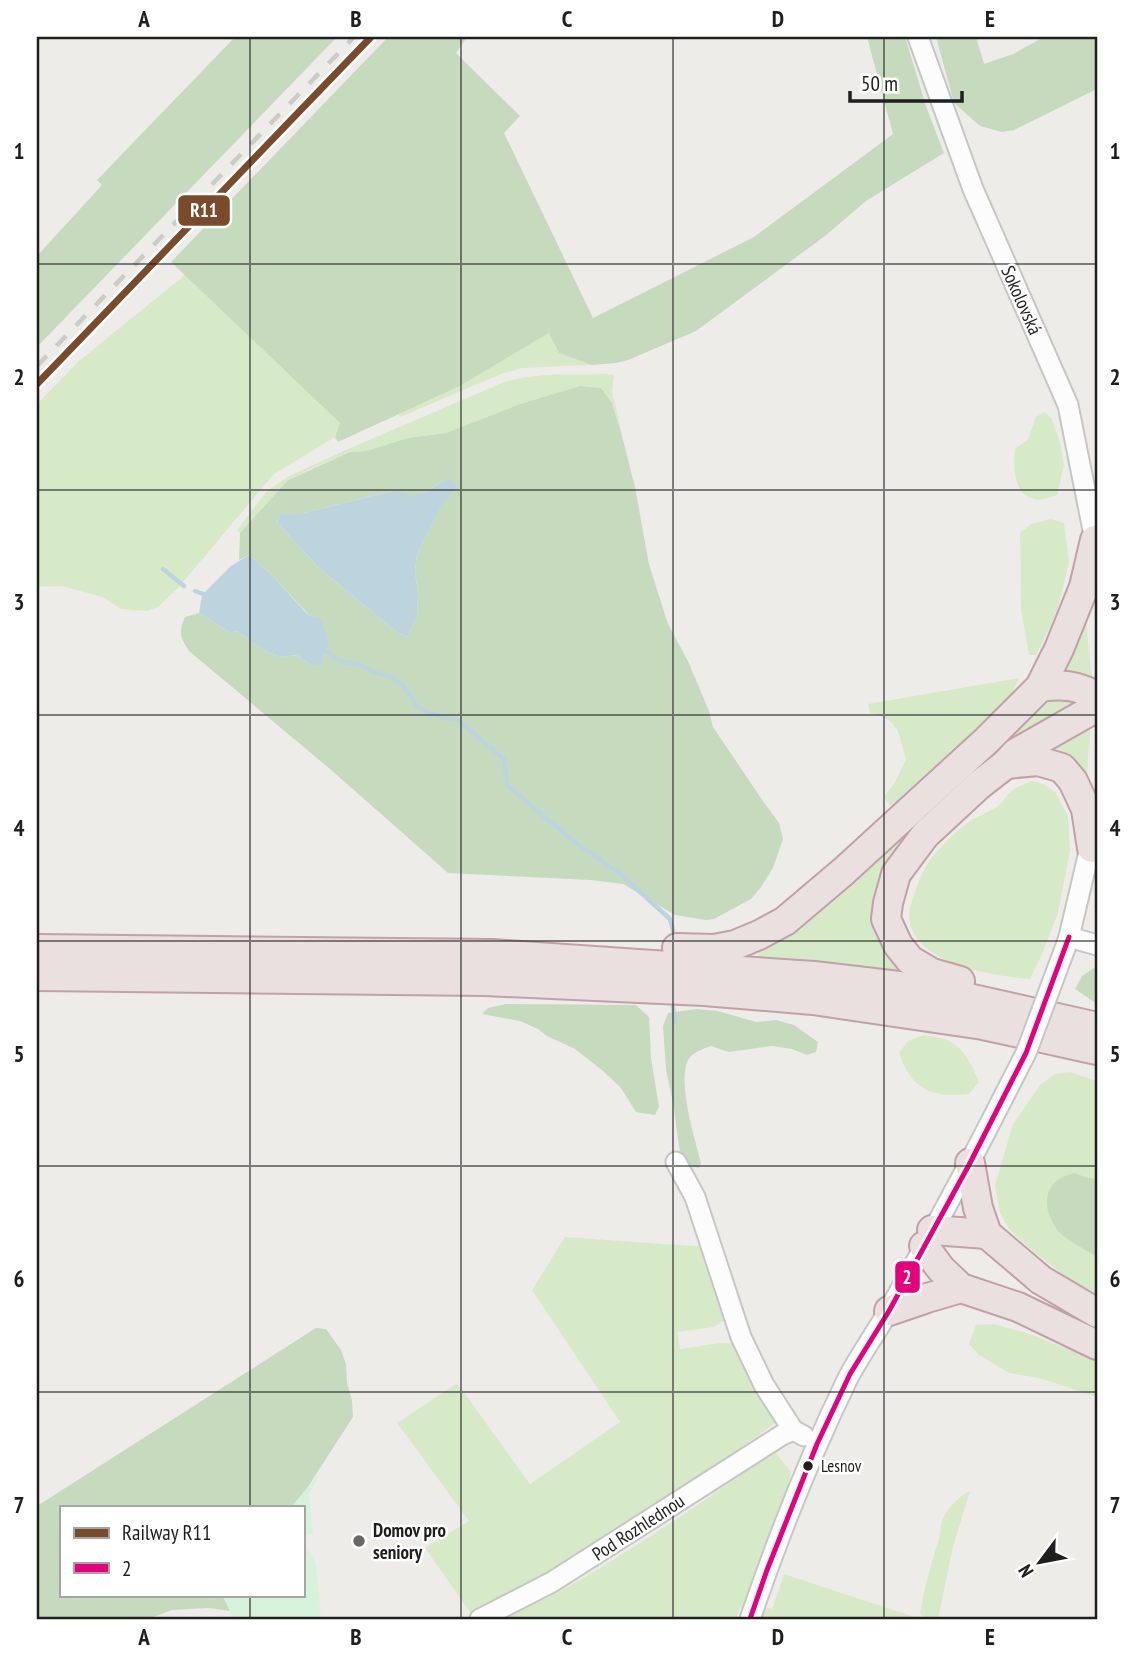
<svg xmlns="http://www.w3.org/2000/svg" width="1134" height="1656" viewBox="0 0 1134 1656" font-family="'PT Sans Narrow',sans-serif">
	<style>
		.grass { fill: #d7eac8 }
		.forest { fill: #c6dbbe; fill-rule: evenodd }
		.park { fill: #d7f2da }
		.water { fill: #bdd4df }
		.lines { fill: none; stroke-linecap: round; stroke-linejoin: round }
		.stream { stroke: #bdd4df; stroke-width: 4.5 }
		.minor-casing { stroke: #c6c6c4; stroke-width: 23 }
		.highway-casing { stroke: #c1a1a7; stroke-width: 32 }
		.minor { stroke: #fcfcfc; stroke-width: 19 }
		.highway { stroke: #eae0e0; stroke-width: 28 }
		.rail { stroke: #cbcbca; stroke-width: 4.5; stroke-dasharray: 14 14; stroke-linecap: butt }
		.minor-bridge-casing { stroke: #c6c6c4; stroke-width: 23; stroke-linecap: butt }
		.minor-bridge { stroke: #fcfcfc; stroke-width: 19 }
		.bus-1-casing { stroke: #fff; stroke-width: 10 }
		.bus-1 { stroke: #e5007d; stroke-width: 5 }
		.rail-1-casing { stroke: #fff; stroke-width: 12 }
		.rail-1 { stroke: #7a4b2a; stroke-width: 7 }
		.grid { fill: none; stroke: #1f1f1f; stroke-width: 2; stroke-opacity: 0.55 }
		.bus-dot { fill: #1f1f1f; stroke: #fff; stroke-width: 2.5 }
		.poi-dot { fill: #676765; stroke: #fff; stroke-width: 2.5 }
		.labels { text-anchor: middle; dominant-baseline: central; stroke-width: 5; stroke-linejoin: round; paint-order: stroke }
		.bus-label { font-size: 17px; fill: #1f1f1f; stroke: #fff; text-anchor: start }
		.street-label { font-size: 19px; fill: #1f1f1f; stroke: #fff }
		.poi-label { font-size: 19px; font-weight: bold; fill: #1f1f1f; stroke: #fff; text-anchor: start }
		.line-badge { stroke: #fff; stroke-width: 2.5 }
		.badge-label { font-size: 19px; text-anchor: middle; font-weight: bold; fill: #fff }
		.neatline { fill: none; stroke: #1f1f1f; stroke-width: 2.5 }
		.grid-label { font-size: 23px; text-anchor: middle; font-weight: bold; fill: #1f1f1f }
	</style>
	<rect width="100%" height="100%" fill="#eeece8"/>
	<g class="grass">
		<path d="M186,274L341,423L335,437L274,474L178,588L158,607L147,611L121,609L102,597L62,586L37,587V404L79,361Z"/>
		<path d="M549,333L559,353L591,365L522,368L501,374L400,417L399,414L460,386Z"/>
		<path d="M605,374L614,375L612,392L621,428L612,403L601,388L580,386L520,404L446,433L408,438L366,451L350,452L317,466L288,480L240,533L237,530L266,492L287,477L348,449L502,383C534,372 570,375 605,374Z"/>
		<path d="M1045,412L1052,419L1060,443L1064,465L1057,495C1050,497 1042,501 1034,499C1013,495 1013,465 1015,449L1028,439L1036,417Z"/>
		<path d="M1051,519L1064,523L1069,562L1057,612L1036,655H1029L1021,610L1020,533L1031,524Z"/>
		<path d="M1085,610L1092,680L1059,671Z"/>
		<path d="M1019,678C1009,705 985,720 965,739C940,762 917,785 891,807L884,797L895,782L906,759C898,732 900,720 870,713L868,704Z"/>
		<path d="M1058,696L1081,702L894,855L898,965L896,973L758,956L759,952C790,939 816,913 841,892C908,834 970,771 1033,711Z"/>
		<path d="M1091,720L1087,774H1082L1046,749Z"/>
		<path d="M1033,781L1045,785L1055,792L1068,816L1070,851L1058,913L1042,954L1030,979C994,976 919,965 910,923C907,913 912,901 915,892C922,871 927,862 942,846C950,837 961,828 970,821C979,815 990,812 999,805C1003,802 1005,797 1009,793C1016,787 1024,784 1033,781Z"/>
		<path d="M923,1035C930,1036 938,1037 945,1039C963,1046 973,1066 979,1082L969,1094C931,1098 912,1090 899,1053L908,1041Z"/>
		<path d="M1070,1072L1097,1081V1179L1085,1177L1075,1173L1083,1248L1097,1257V1293L1069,1279L1034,1252L1009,1229L1000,1213L995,1185L1013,1124L1041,1084L1055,1074Z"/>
		<path d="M565,1237L706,1247L727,1319L714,1327L677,1332L680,1349L720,1343H736L748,1377L778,1421L705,1474L563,1566L561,1564L526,1586L472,1615L425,1548L469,1521L397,1423L457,1383L530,1484L620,1422L532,1290Z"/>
		<path d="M994,1324L1030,1334L1097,1361V1397L1039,1378L1009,1373L979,1355L969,1344L976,1325Z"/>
		<path d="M774,1451L791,1472L781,1516L736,1619H502C528,1607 554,1595 578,1581C646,1541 711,1496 774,1451Z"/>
		<path d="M970,1491L953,1547L938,1619H925L920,1614C924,1588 931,1564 939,1539C941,1533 940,1524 943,1518C948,1508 960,1495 970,1491Z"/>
		<path d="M784,1574L918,1618V1619H761L765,1607L772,1609Z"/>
	</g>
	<g class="forest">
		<path d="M235,37H337L37,347V256L102,185L97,180Z"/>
		<path d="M388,37H467L456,53L520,116L504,133L593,318L754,237L893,134L867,37H905L927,109L944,153L866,201L825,236L696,331L628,360L616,363L591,365L559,353L549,333L460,386L338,442L335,437L340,423L171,262Z"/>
		<path d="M936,37H976L984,64L1013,54L1044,37H1097V89L1014,130L1002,132L980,126L954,103Z"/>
		<path d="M580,386L601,388L612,403L620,428L635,487L649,564L668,624L688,661L709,711L713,727L763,801L779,823L783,839L773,868L761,887L751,899L714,919L706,920L675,915L623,884L590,880L448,873L330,769L189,651C180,637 178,633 185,617L199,613L231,633L237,631L265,651L281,657L297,655L311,665L320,619L308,614L271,574L249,555L239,560L240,533L288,480L350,452L366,451L408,438L446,433L520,404ZM441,482L459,485L441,505L417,554L415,572L418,593L417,615L407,637L397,632L319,568L277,522L280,514H300L396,490L411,497L427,492Z"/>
		<path d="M1097,966V1004L1075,989L1082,976Z"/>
		<path d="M506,1004L636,1005L649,1017L651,1058L659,1107L655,1115L636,1112L621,1088L603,1071L575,1049L547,1036L538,1029L520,1021L482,1014L488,1008Z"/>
		<path d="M696,1009L718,1011L756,1022L776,1020L794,1025L818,1042L816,1052L807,1055L792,1049L772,1046L729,1052L711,1046C703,1049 693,1052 688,1060C677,1082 695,1139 701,1163L699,1168L687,1165L680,1153L673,1102L666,1070L663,1026L668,1013Z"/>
		<path d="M1075,1173L1085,1177L1097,1179V1257C1087,1250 1067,1241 1059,1232C1040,1208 1042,1179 1075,1173Z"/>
		<path d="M316,1328L326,1329L341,1350L346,1364L347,1383L352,1400L353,1417L295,1507H61V1595H263L238,1612L208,1608L172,1610L148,1619H37V1506Z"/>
	</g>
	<g class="park">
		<path d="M320,1473L309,1495L313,1534L303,1535V1507H291Z"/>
		<path d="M303,1548L311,1553L316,1564L321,1619H234L222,1595H303Z"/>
	</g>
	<g class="water">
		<path d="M450,479L459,485L441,506L417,554L415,572L418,593L417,615L407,637L397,632L319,568L277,522L280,514H300L396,490L411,496L427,492L441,482Z"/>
		<path d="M249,555L271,574L307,614L320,618L324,627L329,645L324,650L322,665H311L297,655L281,657L265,651L237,631L231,633L199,613L202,595L231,566Z"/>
	</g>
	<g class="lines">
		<g class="stream">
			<path d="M163,569L184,586"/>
			<path d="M195,591L209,596"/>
			<path d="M321,648L340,661L361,665L374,672L391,677L402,684L417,706L431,714L458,720L504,759L507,785L572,840L618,872L670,919L675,938"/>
			<path d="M672,999L675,1023"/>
		</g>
		<defs>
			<g id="minor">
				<path d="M918,37L973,189L1068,405L1095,540L1096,553"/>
				<path d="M1069,937L1097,945"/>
				<path d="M1064,951L1069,937L1093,835"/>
				<path d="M676,1162L695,1197L741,1337L764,1385L793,1430L804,1436"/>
				<path d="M480,1619L552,1582L782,1435L793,1430"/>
				<path d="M750,1619C778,1537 810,1456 848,1378C860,1355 876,1333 889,1310C929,1239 968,1167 1005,1094"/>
			</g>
			<g id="highway">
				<path d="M1040,687C1063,684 1076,685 1097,696"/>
				<path d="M1006,764L1038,761L1062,768L1073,781L1086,809L1092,848"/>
				<path d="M677,948L714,949L735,945L759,935L785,921L844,871L987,740L1040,687L1059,649L1084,587L1095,540"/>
				<path d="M37,949L493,954L814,976L933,990L1097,1027"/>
				<path d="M37,976L485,981L704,991L813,1000L983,1025L1097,1050"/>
				<path d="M960,981L932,973L910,960L898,945L886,919L888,903L896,874L925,835L979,785L1006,764L1016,753L1097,707"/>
				<path d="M970,1163L978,1208L987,1234L1041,1280L1097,1313"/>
				<path d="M932,1230L987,1234"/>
				<path d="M924,1246L941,1269L961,1288L1018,1307L1097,1345"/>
				<path d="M889,1311L927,1298L961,1288"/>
			</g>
		</defs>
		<use href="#minor" class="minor-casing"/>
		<use href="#highway" class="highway-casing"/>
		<use href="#minor" class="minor"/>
		<use href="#highway" class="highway"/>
		<path class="rail" d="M37,366L354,37"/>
		<defs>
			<path id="minor-bridge" d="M1005,1094L1026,1053L1064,951"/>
		</defs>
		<use href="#minor-bridge" class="minor-bridge-casing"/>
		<use href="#minor-bridge" class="minor-bridge"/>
		<defs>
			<path id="bus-1" d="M750,1619L767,1570L817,1444L850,1374L889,1311L970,1163L1026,1053L1069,937"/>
		</defs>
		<use href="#bus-1" class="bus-1-casing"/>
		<use href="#bus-1" class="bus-1"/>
		<defs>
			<path id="rail-1" d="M37,384L371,37"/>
		</defs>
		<use href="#rail-1" class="rail-1-casing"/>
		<use href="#rail-1" class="rail-1"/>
	</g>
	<path class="grid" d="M250,37V1507M461,37V1619M673,37V1619M884,37V1619M37,264H1097M37,490H1097M37,715H1097M37,941H1097M37,1166H1097M37,1392H1097M250,1595V1619"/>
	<circle class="bus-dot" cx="808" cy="1466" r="6"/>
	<circle class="poi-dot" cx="359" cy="1541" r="7"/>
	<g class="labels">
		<g class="bus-label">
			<text x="821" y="1466">Lesnov</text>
		</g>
		<g class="street-label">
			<text transform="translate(1022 300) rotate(66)">Sokolovská</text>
			<text transform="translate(638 1527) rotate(-33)">Pod Rozhlednou</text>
		</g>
		<g class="poi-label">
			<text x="373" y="1530">Domov pro<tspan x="373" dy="22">seniory</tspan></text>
		</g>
	</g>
	<g class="line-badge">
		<rect x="177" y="194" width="54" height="33" rx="7" fill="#7a4b2a"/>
		<rect x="894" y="1260" width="27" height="34" rx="7" fill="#e5007d"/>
	</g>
	<g class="badge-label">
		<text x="204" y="217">R11</text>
		<text x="907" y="1284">2</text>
	</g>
	<rect width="1134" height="1656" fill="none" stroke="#ffffff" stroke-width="77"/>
	<rect x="60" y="1506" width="245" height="91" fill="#ffffff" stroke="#a5a5a5" stroke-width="2"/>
	<rect x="74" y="1528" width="35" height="10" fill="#7a4b2a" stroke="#a5a5a5" stroke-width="2"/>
	<text x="122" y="1540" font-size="21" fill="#1f1f1f">Railway R11</text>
	<rect x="74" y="1563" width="35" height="10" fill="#e5007d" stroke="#a5a5a5" stroke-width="2"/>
	<text x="122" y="1576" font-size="21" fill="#1f1f1f">2</text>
	<g transform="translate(1040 1562) rotate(238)" stroke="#ffffff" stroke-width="5" paint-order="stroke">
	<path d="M0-5L12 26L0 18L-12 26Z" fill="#1f1f1f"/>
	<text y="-10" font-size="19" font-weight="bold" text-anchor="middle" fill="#1f1f1f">N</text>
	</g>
	<path d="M850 91v10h112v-10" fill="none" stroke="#1f1f1f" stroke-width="3.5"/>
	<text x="861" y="91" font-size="21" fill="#1f1f1f" stroke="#ffffff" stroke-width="5" paint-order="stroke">50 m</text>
	<rect x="38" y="38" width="1058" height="1580" class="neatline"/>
	<g class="grid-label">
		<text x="144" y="27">A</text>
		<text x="356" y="27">B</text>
		<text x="567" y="27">C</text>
		<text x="778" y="27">D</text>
		<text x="990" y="27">E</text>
		<text x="19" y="159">1</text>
		<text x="1115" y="159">1</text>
		<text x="19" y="385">2</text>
		<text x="1115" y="385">2</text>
		<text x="19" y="610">3</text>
		<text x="1115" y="610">3</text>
		<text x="19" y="836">4</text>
		<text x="1115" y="836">4</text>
		<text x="19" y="1062">5</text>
		<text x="1115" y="1062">5</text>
		<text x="19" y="1287">6</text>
		<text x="1115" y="1287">6</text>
		<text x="19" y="1513">7</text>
		<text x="1115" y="1513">7</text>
		<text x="144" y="1645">A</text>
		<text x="356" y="1645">B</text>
		<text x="567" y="1645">C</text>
		<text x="778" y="1645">D</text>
		<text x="990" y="1645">E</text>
	</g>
</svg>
